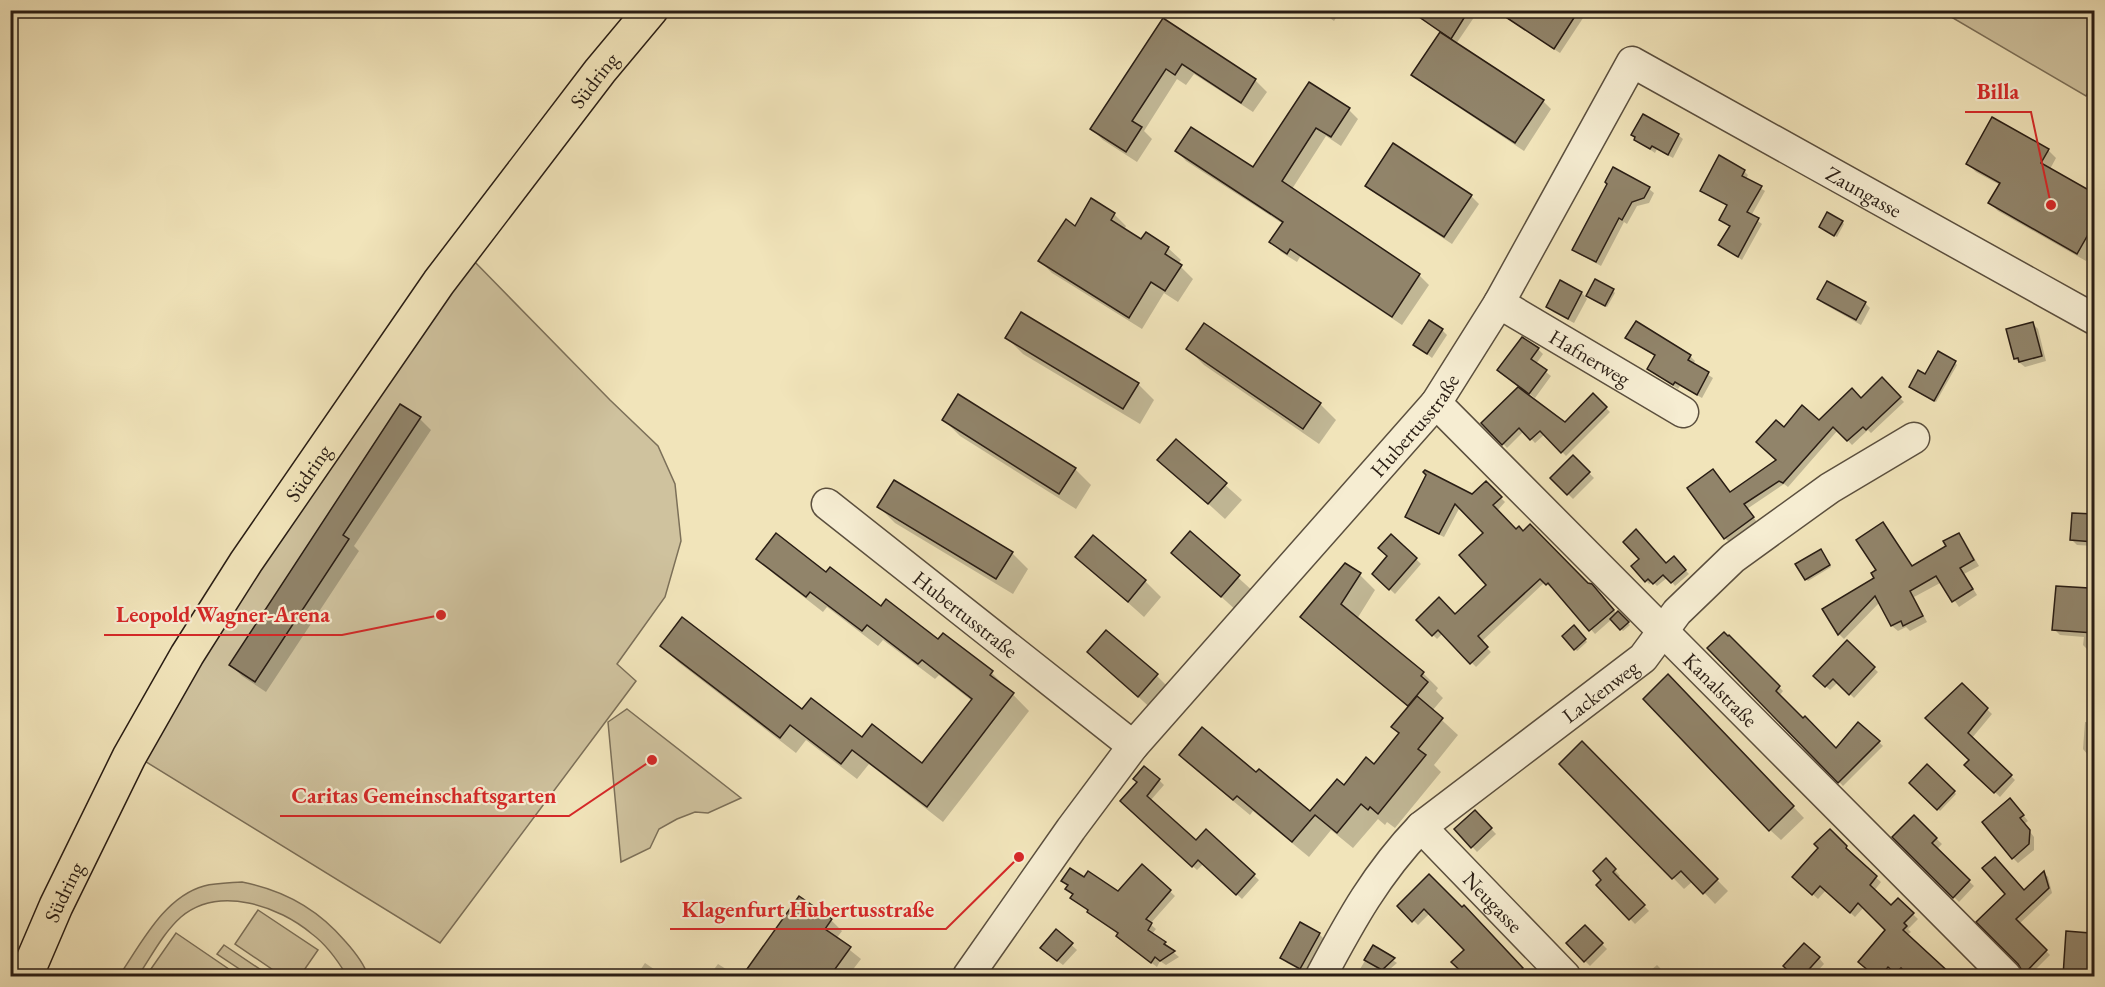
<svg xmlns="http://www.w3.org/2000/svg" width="2105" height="987" viewBox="0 0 2105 987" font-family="'EB Garamond',serif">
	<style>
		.green { fill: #cfc29e; stroke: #7c7059; stroke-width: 1.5 }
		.shadow { fill: #0003 }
		.building { fill: #91846a; stroke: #291d14; stroke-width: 1.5 }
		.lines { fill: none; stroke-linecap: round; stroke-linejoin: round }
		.minor-casing { stroke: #5b4f3e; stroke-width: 33 }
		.major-casing { stroke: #291d14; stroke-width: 36 }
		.minor { stroke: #f6edd2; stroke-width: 30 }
		.major { stroke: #f1e4ba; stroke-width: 33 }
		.labels { text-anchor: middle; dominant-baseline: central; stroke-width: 4.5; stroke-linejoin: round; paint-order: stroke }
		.street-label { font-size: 21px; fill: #291d14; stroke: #f6edd2 }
		.leader { fill: none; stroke: #d62828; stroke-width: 2 }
		.callout-dot { fill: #d62828; stroke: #f6edd2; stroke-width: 2 }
		.callout-label { font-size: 22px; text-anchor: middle; font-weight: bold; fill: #d62828; stroke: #f6edd2; stroke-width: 4.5; stroke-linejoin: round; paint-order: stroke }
	</style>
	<rect width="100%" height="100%" fill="#f1e4ba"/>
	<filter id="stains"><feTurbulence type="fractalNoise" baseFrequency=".00333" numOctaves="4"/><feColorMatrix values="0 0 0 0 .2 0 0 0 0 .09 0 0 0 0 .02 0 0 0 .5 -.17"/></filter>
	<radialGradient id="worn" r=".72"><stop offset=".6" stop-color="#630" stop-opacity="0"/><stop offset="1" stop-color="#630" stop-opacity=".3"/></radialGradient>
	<g class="green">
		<path d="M1941,11H2094V82L2086,96Z"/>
		<path d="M470,257L610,400L658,446L675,484L681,541L665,597L617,664L636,681L440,943L143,760L217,633Z"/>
		<path d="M627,709L741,798L708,813L695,812L677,819L659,829L650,848L621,862L608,722Z"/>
		<path d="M242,882C284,890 318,909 345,941C354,951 364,963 368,976H347C338,961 327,945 312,934C279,906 219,885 181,917C163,933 151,957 138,976H119C141,944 164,897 204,886C216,883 229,883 242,882Z"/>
		<path d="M258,910L318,950L300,976H282L235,944Z"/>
		<path d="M176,933L239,976H146Z"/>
		<path d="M224,945L270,976H250L217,954Z"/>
	</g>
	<g class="shadow">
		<path d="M1319,10H1341L1334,21Z"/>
		<path d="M1408,10H1479L1456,44L1543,101L1551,109L1524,151L1422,83L1413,75L1441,33Z"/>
		<path d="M1494,10H1586L1587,12L1560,53Z"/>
		<path d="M1163,20L1256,81L1267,92L1253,112L1194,74L1186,85L1177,79L1144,131L1152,139L1137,162L1103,140L1092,129Z"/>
		<path d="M1309,84L1349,110L1358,119L1341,146L1326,136L1292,189L1419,275L1429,285L1402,325L1300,257L1297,262L1281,252L1271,242L1283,224L1186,161L1177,151L1254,169Z"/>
		<path d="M1678,135L1683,139L1673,158L1657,149L1655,153L1636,140Z"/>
		<path d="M2048,150L2056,158L2050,169L2094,194V246L2086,261L1998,211L1990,203L2000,185L1976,172L1967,163Z"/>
		<path d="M1614,169L1649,189L1654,193L1649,203L1637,206L1627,224L1624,222L1601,266L1579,254L1574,250L1608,184Z"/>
		<path d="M1744,171L1748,175L1746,179L1765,191L1751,216L1762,224L1742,260L1720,245L1731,227L1721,220L1728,206L1702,190Z"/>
		<path d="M1367,185L1471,196L1479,204L1452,244L1376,194Z"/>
		<path d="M1114,214L1126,226L1124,230L1141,241L1168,248L1181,260L1178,264L1193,279L1178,302L1164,293L1142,329L1052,273L1040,261L1075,228Z"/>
		<path d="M1842,222L1844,224L1837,237L1820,227Z"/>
		<path d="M1560,282L1582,293L1587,299L1574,323L1553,312L1548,306Z"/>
		<path d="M1613,291L1615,293L1607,307L1590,297Z"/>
		<path d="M1818,299L1865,303L1870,308L1861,325L1824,304Z"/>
		<path d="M1636,324L1690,356L1695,361L1693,365L1713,378L1702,398L1680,386L1678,389L1648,369L1656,357L1627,338Z"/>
		<path d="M2033,324L2038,329L2046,361L2025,367L2015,359Z"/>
		<path d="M1442,330L1447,335L1432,358L1415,345Z"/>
		<path d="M1007,338L1138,384L1154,400L1140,424L1023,354Z"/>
		<path d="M1188,349L1320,404L1336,420L1319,444L1204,365Z"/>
		<path d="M1538,349L1543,354L1536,364L1551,376L1535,398L1526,391L1524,393L1565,424L1593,395L1610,412L1566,456L1545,434L1535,443L1524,431L1507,448L1484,423L1520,387L1504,375Z"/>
		<path d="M1955,363L1957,365L1936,402L1913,389L1926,376Z"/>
		<path d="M1882,380L1904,402L1871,433L1868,430L1852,445L1838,430L1788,487L1784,484L1747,509L1757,522L1729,542L1725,538L1730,493L1778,460L1784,429L1819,422L1861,399Z"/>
		<path d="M420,419L431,430L354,546L359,551L266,692L242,676L231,665Z"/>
		<path d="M944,420L1075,469L1091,485L1076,509L960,436Z"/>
		<path d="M1176,441L1242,500L1225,519L1160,460Z"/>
		<path d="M1573,457L1594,478L1573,499L1552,478Z"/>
		<path d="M1486,483L1505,502L1497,511L1516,531L1596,591L1617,614L1618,613L1630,625L1623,631L1612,619L1595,634L1553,586L1551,588L1545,582L1481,642L1491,652L1476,667L1443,633L1437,639L1418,620L1455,616L1488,585L1485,533L1460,507L1444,537L1411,521L1406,516L1472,496Z"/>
		<path d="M879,507L1012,553L1028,569L1013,594L895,523Z"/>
		<path d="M2073,515L2094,516V546L2077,545L2071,539Z"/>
		<path d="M1883,524L1913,567L1948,547L1958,535L1964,540L1979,566L1964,574L1977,595L1959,607L1942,582L1914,597L1927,622L1910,631L1906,627L1898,631L1892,626L1880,602L1844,639L1839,634L1876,578Z"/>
		<path d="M1190,534L1255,593L1238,612L1173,553Z"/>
		<path d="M1823,553L1831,567L1808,581L1806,579Z"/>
		<path d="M1389,556L1416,559L1421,564L1395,594L1379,579Z"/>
		<path d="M1077,557L1145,581L1161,597L1144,617Z"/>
		<path d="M758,558L826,574L938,641L943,635L992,673L1029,711L943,822L869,764L857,779L806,740L796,753L678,662L662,646L923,765L972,701L939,675L935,679L883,640L878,646L827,607L823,612L774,574Z"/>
		<path d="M1674,558L1689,574L1675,586L1668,577L1657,586L1653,582L1649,584L1633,566L1641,559L1667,565Z"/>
		<path d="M1360,575L1375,590L1357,619L1423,673L1438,688L1436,691L1443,698L1432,711L1458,735L1434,765L1441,772L1395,828L1387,822L1385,825L1378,819L1353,848L1331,830L1309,857L1253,811L1250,815L1197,771L1181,755L1257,774L1310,813L1374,766L1401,734L1409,708L1318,632L1302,617Z"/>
		<path d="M2057,587L2094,590V651H2089L2083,645L2084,637L2060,635L2054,629Z"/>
		<path d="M1574,627L1587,642L1577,651L1564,636Z"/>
		<path d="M1729,637L1783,691L1779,696L1836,750L1879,742L1883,746L1843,786L1709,648Z"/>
		<path d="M1847,642L1878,672L1854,698L1838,682L1830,690L1815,676Z"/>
		<path d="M1089,652L1156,675L1172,691L1155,712Z"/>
		<path d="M1962,685L1992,714L1972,738L2015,780L2000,797L1966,764L1971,760Z"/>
		<path d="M1679,687L1804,818L1781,840L1770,830Z"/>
		<path d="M2085,722L2094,723V755H2088L2083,749Z"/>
		<path d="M1582,743L1728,891L1715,904L1693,881L1684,889L1561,764Z"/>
		<path d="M1927,766L1956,794L1940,811L1911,782Z"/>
		<path d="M1159,780L1164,785L1150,801L1196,842L1206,831L1259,880L1242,899L1203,864L1197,870L1122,801Z"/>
		<path d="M2015,805L2028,821L2024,824L2034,837V850L2018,863L2013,858Z"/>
		<path d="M1475,812L1496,834L1477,852L1456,829Z"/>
		<path d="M1914,817L1942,844L1936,850L1974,886L1959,902L1894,837Z"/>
		<path d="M1830,831L1851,852L1850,854L1881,882L1874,891L1891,907L1898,900L1918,919L1908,929L1911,932L1907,935L1951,976H1928L1883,934L1887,930L1864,907L1855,917L1826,890L1818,899L1794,877L1820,848Z"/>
		<path d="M1606,860L1620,876L1617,878L1649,911L1635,924L1598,886L1603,880Z"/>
		<path d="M1142,866L1175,896L1150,924L1156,929L1152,934L1165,943L1169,949L1179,957L1166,965L1160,961L1157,967L1123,941L1119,934L1093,916L1067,889L1069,886L1063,880L1084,879L1118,893Z"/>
		<path d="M2044,873L2048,877L2052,893L2019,924L2050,955L2029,976L2019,963L1978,922L2024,892Z"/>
		<path d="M799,898L831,920L842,931L836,939L861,959L848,976H744Z"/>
		<path d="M1399,906L1462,909L1464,907L1527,974L1524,976H1482L1462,954L1466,950L1430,913L1418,925Z"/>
		<path d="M1585,927L1607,949L1590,966L1568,944Z"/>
		<path d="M1056,931L1077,950L1063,965L1047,953Z"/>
		<path d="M2067,932L2094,934V976H2064Z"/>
		<path d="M1319,934L1324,939L1306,973L1287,963L1282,958Z"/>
		<path d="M1373,947L1397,963L1383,975L1385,976H1356Z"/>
		<path d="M1819,958L1824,964L1813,976H1796L1785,966Z"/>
		<path d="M645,963L664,976H636Z"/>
		<path d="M718,964L737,976H709Z"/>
		<path d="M1657,965L1668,976H1644Z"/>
		<path d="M1622,970L1629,976H1615Z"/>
	</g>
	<g class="building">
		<path d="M1409,10H1469L1451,39Z"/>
		<path d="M1495,10H1579L1554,49Z"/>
		<path d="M1163,18L1256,79L1241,103L1182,64L1175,75L1166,69L1132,121L1142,127L1126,152L1090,129Z"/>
		<path d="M1440,32L1544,100L1515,143L1411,75Z"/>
		<path d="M1309,82L1350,108L1331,137L1316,128L1282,181L1420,274L1392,317L1290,249L1287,254L1269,242L1283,222L1175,151L1191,127L1253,167Z"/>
		<path d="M1643,114L1679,134L1668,155L1652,146L1650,149L1634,140L1635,137L1631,135Z"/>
		<path d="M1992,117L2049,149L2041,163L2094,193V224L2077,254L1988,203L2000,183L1966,164Z"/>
		<path d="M1393,143L1472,195L1444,237L1365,186Z"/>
		<path d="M1719,155L1745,170L1742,176L1762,186L1747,212L1759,218L1738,257L1718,245L1730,226L1719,220L1727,205L1700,191Z"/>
		<path d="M1613,167L1650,187L1644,198L1632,202L1622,220L1619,218L1596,262L1572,250L1607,184L1605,182Z"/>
		<path d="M1091,198L1115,213L1111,220L1141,239L1146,232L1169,247L1165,254L1182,265L1165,291L1151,282L1129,318L1038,261L1066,219L1075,226Z"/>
		<path d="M1827,212L1843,221L1834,236L1819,227Z"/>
		<path d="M1595,279L1614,289L1605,306L1586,296Z"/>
		<path d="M1560,280L1582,292L1568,319L1546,307Z"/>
		<path d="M1827,281L1866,302L1856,320L1817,299Z"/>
		<path d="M1021,312L1139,383L1123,409L1005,338Z"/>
		<path d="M1429,320L1443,329L1427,354L1413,345Z"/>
		<path d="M1636,321L1691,355L1688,360L1709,372L1697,395L1675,382L1673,385L1647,369L1655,355L1625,338Z"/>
		<path d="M2033,322L2042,356L2019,362L2018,358L2014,359L2006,329Z"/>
		<path d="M1204,323L1321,403L1303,429L1186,349Z"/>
		<path d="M1522,337L1539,348L1531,359L1547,370L1529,394L1497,370Z"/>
		<path d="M1938,351L1956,361L1934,401L1909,387L1918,370L1925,374Z"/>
		<path d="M1882,377L1901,397L1866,430L1863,427L1847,441L1833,427L1783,483L1779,481L1744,504L1754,517L1724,539L1687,488L1713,469L1730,492L1776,460L1756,442L1776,420L1784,427L1802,405L1819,420L1852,388L1861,398Z"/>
		<path d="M1518,387L1565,422L1593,393L1607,407L1561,453L1540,431L1530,440L1519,428L1502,445L1481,423Z"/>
		<path d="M958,394L1076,468L1059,494L942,420Z"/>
		<path d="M400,404L421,417L343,535L349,539L255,682L229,665Z"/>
		<path d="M1176,439L1227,483L1208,504L1157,460Z"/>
		<path d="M1573,455L1590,472L1567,495L1550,478Z"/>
		<path d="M1425,470L1472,494L1486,481L1502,497L1493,505L1516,529L1519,526L1523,531L1530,524L1588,583L1592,584L1614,610L1589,631L1548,583L1546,585L1540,579L1478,636L1488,647L1470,664L1438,630L1432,636L1416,620L1439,597L1455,614L1486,585L1459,555L1483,533L1455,504L1439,534L1405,517L1426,475L1423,472Z"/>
		<path d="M894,480L1013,552L996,579L877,507Z"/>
		<path d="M2072,513L2094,514V542L2070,540Z"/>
		<path d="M1883,522L1912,566L1946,546L1943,541L1959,533L1974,560L1960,568L1973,589L1952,602L1936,576L1910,591L1923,616L1903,626L1901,621L1891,626L1875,596L1838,635L1822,609L1874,578L1871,573L1876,570L1856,540Z"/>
		<path d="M1636,529L1666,563L1674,556L1686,570L1671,583L1663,575L1653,584L1648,579L1645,582L1631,566L1639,559L1623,542Z"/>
		<path d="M1190,531L1240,575L1221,597L1171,553Z"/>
		<path d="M776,533L826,572L830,567L881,606L886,599L938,639L943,633L993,671L990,675L1014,693L927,807L852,750L841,764L790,725L780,738L660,646L682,617L802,709L811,698L862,737L872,724L922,763L972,699L922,660L918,664L867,625L862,631L810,592L806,597L756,559Z"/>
		<path d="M1391,534L1417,558L1389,590L1372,574L1387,556L1378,548Z"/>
		<path d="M1093,535L1146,580L1128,602L1075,557Z"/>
		<path d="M1821,549L1830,565L1805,580L1795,564Z"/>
		<path d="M1345,563L1361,573L1341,604L1424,672L1421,676L1428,682L1408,706L1300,617Z"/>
		<path d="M2056,586L2089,588L2088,603L2094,604V633L2052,630Z"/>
		<path d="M1618,611L1629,622L1620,630L1610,619Z"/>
		<path d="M1574,625L1586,639L1574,650L1562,636Z"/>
		<path d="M1106,630L1158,674L1138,697L1087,652Z"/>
		<path d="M1724,632L1728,636L1729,635L1780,686L1776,691L1803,718L1805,716L1836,748L1858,722L1880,741L1838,783L1707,648Z"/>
		<path d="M1847,640L1875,667L1849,695L1833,679L1825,687L1813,676Z"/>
		<path d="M1668,674L1794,806L1769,831L1643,699Z"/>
		<path d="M1962,683L1988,708L1968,733L2012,775L1994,793L1964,765L1969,760L1925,718Z"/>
		<path d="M1417,696L1443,718L1418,749L1426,755L1378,814L1370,807L1368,810L1361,804L1337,833L1315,815L1292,842L1237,796L1233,800L1179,755L1202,727L1256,772L1259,769L1310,811L1337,779L1344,785L1366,757L1374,764L1399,733L1391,727Z"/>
		<path d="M1582,741L1718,879L1703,894L1681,871L1672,879L1559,764Z"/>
		<path d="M1927,764L1955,791L1937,810L1909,783Z"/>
		<path d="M1144,766L1160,779L1147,796L1196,840L1206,829L1255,874L1236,895L1198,860L1192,867L1120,801L1137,782L1133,779Z"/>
		<path d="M2010,798L2024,815L2020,818L2030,830L2029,844L2012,859L1982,822Z"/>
		<path d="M1475,810L1492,828L1471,848L1454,829Z"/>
		<path d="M1914,815L1937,838L1932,843L1970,880L1953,898L1892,837Z"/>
		<path d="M1830,829L1847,846L1846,848L1877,876L1870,885L1891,905L1898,898L1914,913L1904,923L1907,926L1903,930L1953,976H1910L1901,968L1895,973L1888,967L1881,976H1875L1858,962L1885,930L1858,903L1850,913L1820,886L1812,895L1792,877L1818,848L1814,844Z"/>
		<path d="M1995,857L2024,890L2044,871L2049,888L2016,919L2047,950L2024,974L2018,964L1976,922L2005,894L1982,868Z"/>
		<path d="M1606,858L1616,869L1613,872L1645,905L1629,920L1596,885L1601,880L1593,871Z"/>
		<path d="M1142,864L1171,890L1146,919L1152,923L1148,930L1166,942L1164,944L1175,951L1160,961L1155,957L1151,963L1116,936L1118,933L1087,912L1088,910L1070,898L1073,894L1065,889L1068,885L1061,881L1070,868L1084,877L1088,871L1118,891Z"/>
		<path d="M1429,874L1462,907L1464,905L1523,968L1514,976H1466L1451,962L1464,950L1424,909L1412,922L1397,906Z"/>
		<path d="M799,896L832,919L825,929L851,947L830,976H742Z"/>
		<path d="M1300,922L1320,933L1300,969L1280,958Z"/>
		<path d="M1585,925L1603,943L1584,962L1566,943Z"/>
		<path d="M1056,929L1073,943L1057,961L1040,948Z"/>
		<path d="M2066,931L2090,933L2089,953H2094V976H2063Z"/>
		<path d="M1804,943L1820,957L1803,976H1794L1783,966Z"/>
		<path d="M1373,945L1395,958L1382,970L1364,960Z"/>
	</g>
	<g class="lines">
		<defs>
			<g id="minor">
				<path id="s1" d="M1499,303L1683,412"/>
				<path id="s2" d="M1436,403L2006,976"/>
				<path id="s3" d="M827,504L1133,746"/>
				<path id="s4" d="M1421,827L1565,976"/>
				<path id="s5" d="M968,976L1071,829L1133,746L1436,403L1499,303L1632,62L2094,319"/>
				<path id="s6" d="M1321,976C1351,920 1376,874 1421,827L1643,658L1677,612L1733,558L1830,488L1914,438"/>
			</g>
			<g id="major">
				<path id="s7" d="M26,976L56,906L129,757L187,655L246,562L439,282L600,71L651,10"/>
			</g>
		</defs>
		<use href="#minor" class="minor-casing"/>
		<use href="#major" class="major-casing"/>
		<use href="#minor" class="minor"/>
		<use href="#major" class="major"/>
	</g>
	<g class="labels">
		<g class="street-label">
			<text stroke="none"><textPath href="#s7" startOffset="1064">Südring</textPath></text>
			<text stroke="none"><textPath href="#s5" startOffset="1400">Zaungasse</textPath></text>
			<text stroke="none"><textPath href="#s1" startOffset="106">Hafnerweg</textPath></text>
			<text stroke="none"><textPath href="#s5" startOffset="710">Hubertusstraße</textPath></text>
			<text stroke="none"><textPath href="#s7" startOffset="578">Südring</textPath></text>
			<text stroke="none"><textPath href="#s3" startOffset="177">Hubertusstraße</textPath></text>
			<text stroke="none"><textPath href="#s2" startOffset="404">Kanalstraße</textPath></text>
			<text stroke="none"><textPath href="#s6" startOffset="405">Lackenweg</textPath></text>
			<text stroke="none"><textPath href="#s7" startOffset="92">Südring</textPath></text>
			<text stroke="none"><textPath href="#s4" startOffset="104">Neugasse</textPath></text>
		</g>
	</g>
	<path class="leader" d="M2051 205L2031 112H1965M441 615L342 635H104M652 760L569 816H280M1019 857L946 929H670"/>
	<g class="callout-dot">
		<circle cx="2051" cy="205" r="6"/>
		<circle cx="441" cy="615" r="6"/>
		<circle cx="652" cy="760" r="6"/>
		<circle cx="1019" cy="857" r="6"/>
	</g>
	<g class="callout-label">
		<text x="1998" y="99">Billa</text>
		<text x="223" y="622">Leopold Wagner-Arena</text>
		<text x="424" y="803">Caritas Gemeinschaftsgarten</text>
		<text x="808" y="917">Klagenfurt Hubertusstraße</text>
	</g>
	<rect width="2105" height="987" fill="none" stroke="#f1e4ba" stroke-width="36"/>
	<rect x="12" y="12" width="2081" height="963" fill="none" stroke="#291d14" stroke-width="3"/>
	<rect x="18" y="18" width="2069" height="951" fill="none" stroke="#291d14" stroke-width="1.5"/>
	<rect width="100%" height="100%" filter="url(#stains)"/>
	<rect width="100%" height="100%" fill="url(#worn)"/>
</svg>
